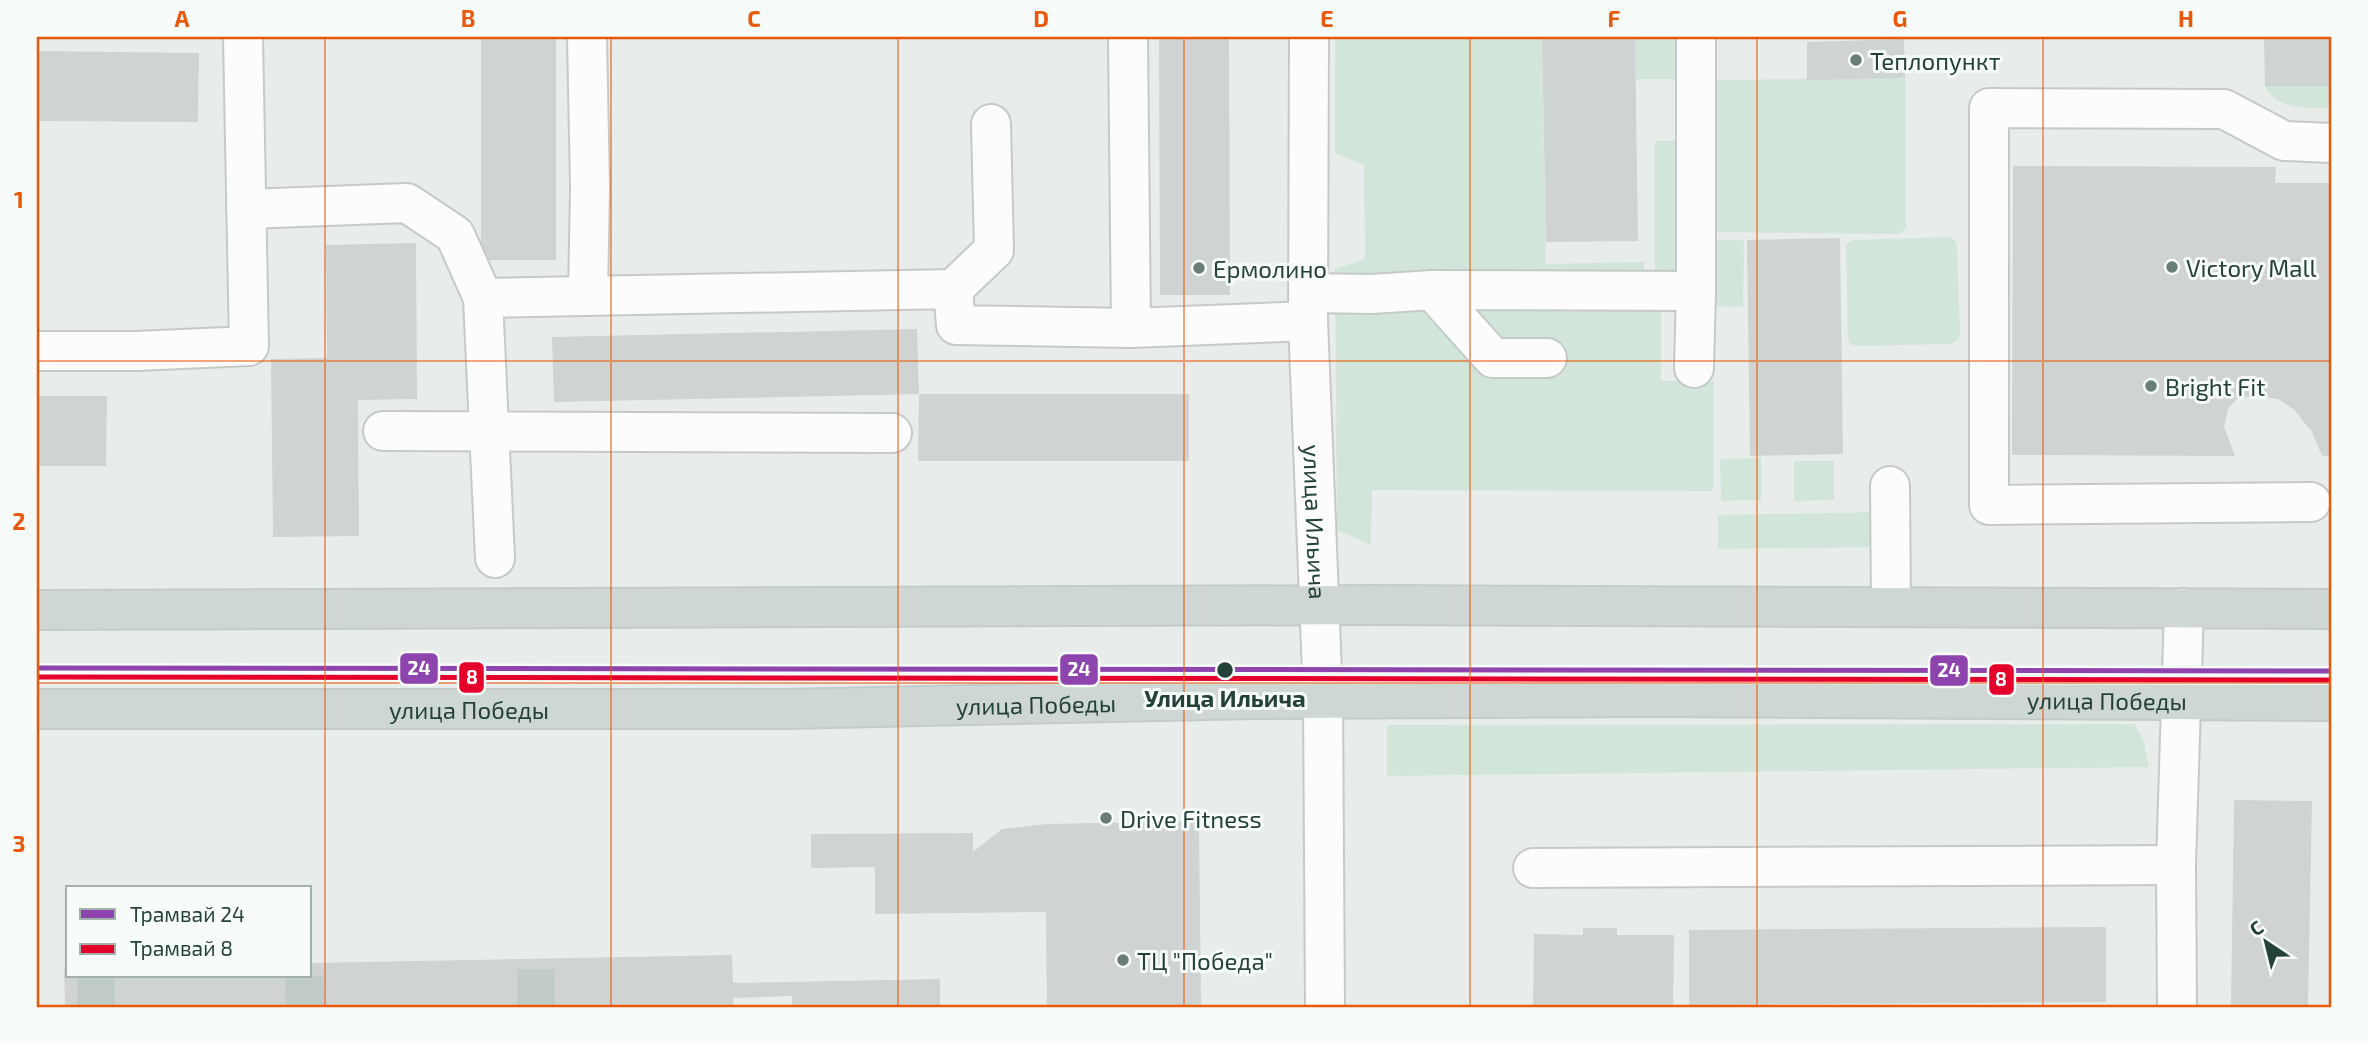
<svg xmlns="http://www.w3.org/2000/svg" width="2368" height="1044" viewBox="0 0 2368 1044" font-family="'Exo 2',sans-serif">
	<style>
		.green { fill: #d1e6d8 }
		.building { fill: #cfd4d2 }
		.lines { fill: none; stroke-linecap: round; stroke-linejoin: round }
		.minor-tunnel { stroke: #c1cbc8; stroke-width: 38; stroke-dasharray: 38 19; stroke-linecap: butt }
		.minor-casing { stroke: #c5cac8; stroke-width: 42 }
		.major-casing { stroke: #c3ccc9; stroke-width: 42 }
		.minor { stroke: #fcfcfc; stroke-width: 38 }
		.major { stroke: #cfd7d5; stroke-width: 38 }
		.tram-1-casing { stroke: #f7fbf9; stroke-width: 10 }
		.tram-2-casing { stroke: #f7fbf9; stroke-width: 10 }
		.tram-1 { stroke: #8e44ad; stroke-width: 5 }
		.tram-2 { stroke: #e4002b; stroke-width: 5 }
		.grid { fill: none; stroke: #e8590c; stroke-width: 2; stroke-opacity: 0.55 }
		.poi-dot { fill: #697e78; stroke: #f7fbf9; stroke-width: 2.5 }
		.stop-dot { fill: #24423a; stroke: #f7fbf9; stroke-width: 2.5 }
		.labels { text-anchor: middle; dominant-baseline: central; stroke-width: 6; stroke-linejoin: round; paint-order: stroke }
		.poi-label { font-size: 24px; fill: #24423a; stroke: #f7fbf9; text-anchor: start }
		.street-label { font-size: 24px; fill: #24423a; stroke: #f7fbf9 }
		.stop-label { font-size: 24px; font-weight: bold; fill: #24423a; stroke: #f7fbf9 }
		.line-badge { stroke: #f7fbf9; stroke-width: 2.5 }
		.badge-label { font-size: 19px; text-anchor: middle; font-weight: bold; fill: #fff }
		.neatline { fill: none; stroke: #e8590c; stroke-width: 2.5 }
		.grid-label { font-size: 23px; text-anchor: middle; font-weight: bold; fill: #e8590c }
	</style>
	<rect width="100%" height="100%" fill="#e8edeb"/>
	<g class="green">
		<path d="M1335,37H1542L1546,264L1644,262V291L1661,295V381H1714L1713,491L1372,490L1371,545L1337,530L1335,269L1365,259L1364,165L1335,153Z"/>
		<path d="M1635,37H1696L1697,79H1636Z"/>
		<path d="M1905,78L1906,227L1903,232L1897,234L1711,232L1715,80Z"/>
		<path d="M2265,86H2331V108C2306,108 2278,111 2265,86Z"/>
		<path d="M1655,141H1695L1696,291H1655Z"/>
		<path d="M1949,237L1955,240L1957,245L1960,335L1958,340L1951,344L1857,346L1850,344L1848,338L1846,248L1847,243L1853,240Z"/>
		<path d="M1708,240H1744L1743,307L1707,306Z"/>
		<path d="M1761,458V500L1721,501L1720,459Z"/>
		<path d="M1794,461H1834V500L1794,501Z"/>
		<path d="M1882,512L1883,547L1718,549V515Z"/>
		<path d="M2134,724L2143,739L2149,767L1387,776V725Z"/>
	</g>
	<g class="building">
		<rect x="481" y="37" width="75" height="223"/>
		<path d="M1159,37H1229L1230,295H1160Z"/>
		<path d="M1542,37H1635L1638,241L1546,242Z"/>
		<path d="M2264,37H2331V86H2265Z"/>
		<path d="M1904,39L1905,78L1807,80V42Z"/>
		<path d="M37,51L199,53L198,122L37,121Z"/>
		<path d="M2013,166L2276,167L2275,183H2331V456H2322L2312,432L2294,410L2278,399L2256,396L2237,399L2228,409L2224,427L2235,456L2012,455Z"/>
		<path d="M1840,238L1843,454L1750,456L1747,240Z"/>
		<path d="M416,243L417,399L358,400L359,536L273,537L271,359L327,358L326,245Z"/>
		<path d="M917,329L919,394H1189V461H918L919,394L554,402L552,337Z"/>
		<path d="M37,396H107L106,466H37Z"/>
		<path d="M2234,800L2312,801L2308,1007H2231Z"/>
		<path d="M1199,821L1201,1007H1047L1046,912L875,914V867L811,868V834L973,833V852L1002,829L1047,824Z"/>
		<path d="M2106,927V1002L1689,1005V930Z"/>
		<path d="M1583,928H1617V935H1674L1673,1007H1533L1534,934L1583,935Z"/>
		<path d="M732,955L733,983L940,979V1007H792V996L733,998V1007H65L64,967H68V976H310V963Z"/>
	</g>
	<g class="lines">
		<g class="minor-tunnel">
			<path d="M96,976V1007"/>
			<path d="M304,976L305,1007"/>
			<path d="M536,1007V959"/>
		</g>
		<defs>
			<g id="minor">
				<path d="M587,37L590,188L588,296"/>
				<path d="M1128,37L1131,328"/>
				<path id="s1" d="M1309,37L1308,321L1323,698L1325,1007"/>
				<path d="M246,209L407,203L455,235L483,298"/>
				<path d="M953,289L994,250L991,124"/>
				<path d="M1432,290L1493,358H1547"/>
				<path d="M1309,293L1372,294L1432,290L1696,291V37"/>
				<path d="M37,351H137L249,346L243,37"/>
				<path d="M1694,368L1696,291"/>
				<path d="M383,431L892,433"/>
				<path d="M1890,486L1891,606"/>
				<path d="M2311,502L1989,505V108L2224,109L2284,141L2331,143"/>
				<path d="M495,558L483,298L953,289L956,325L1131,328L1308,321"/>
				<path d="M1533,868L2176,865"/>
				<path d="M2177,1007L2176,865L2184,608"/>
			</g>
			<g id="major">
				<path d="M37,610L1372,605L2331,609"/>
				<path id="s2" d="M37,709H784L1256,699L1649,697L2331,701"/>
			</g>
		</defs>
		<use href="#minor" class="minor-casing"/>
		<use href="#major" class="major-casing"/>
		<use href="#minor" class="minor"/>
		<use href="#major" class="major"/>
		<defs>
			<path id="tram-1" d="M37,668L2331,671"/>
			<path id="tram-2" d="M37,677L2331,680"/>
		</defs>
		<use href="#tram-1" class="tram-1-casing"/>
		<use href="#tram-2" class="tram-2-casing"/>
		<use href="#tram-1" class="tram-1"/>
		<use href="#tram-2" class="tram-2"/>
	</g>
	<path class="grid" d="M325,37V1007M611,37V1007M898,37V1007M1184,37V1007M1470,37V1007M1757,37V1007M2043,37V1007M37,361H2331M37,683H2331"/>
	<g class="poi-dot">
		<circle cx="1856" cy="60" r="7"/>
		<circle cx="2172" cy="267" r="7"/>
		<circle cx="1199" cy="268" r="7"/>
		<circle cx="2151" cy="386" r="7"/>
		<circle cx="1106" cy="818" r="7"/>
		<circle cx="1123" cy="960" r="7"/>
	</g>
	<circle class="stop-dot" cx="1225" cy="670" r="9"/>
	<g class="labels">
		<g class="poi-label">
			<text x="1870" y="60">Теплопункт</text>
			<text x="2186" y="267">Victory Mall</text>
			<text x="1213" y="268">Ермолино</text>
			<text x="2165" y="386">Bright Fit</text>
			<text x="1120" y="818">Drive Fitness</text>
			<text x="1137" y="960">ТЦ "Победа"</text>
		</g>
		<g class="street-label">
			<text stroke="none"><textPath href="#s1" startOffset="485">улица Ильича</textPath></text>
			<text stroke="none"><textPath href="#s2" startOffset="2070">улица Победы</textPath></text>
			<text stroke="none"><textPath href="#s2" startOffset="999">улица Победы</textPath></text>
			<text stroke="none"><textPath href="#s2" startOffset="432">улица Победы</textPath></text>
		</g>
		<g class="stop-label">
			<text x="1225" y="697">Улица Ильича</text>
		</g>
	</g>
	<g class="line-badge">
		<rect x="399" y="652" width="40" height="33" rx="7" fill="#8e44ad"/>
		<rect x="1059" y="653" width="40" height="33" rx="7" fill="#8e44ad"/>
		<rect x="1929" y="654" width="40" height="33" rx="7" fill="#8e44ad"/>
		<rect x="458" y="661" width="27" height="33" rx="7" fill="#e4002b"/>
		<rect x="1988" y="663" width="27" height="33" rx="7" fill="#e4002b"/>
	</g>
	<g class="badge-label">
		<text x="419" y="675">24</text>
		<text x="1079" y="676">24</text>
		<text x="1949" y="677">24</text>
		<text x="472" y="684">8</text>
		<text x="2001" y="686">8</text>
	</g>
	<rect width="2368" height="1044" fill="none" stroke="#f7fbf9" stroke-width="77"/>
	<rect x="66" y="886" width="245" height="91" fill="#f7fbf9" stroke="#a3b1ad" stroke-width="2"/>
	<rect x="80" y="909" width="35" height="10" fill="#8e44ad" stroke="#a3b1ad" stroke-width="2"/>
	<text x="130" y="922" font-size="21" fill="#24423a">Трамвай 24</text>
	<rect x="80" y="944" width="35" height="10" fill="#e4002b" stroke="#a3b1ad" stroke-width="2"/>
	<text x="130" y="956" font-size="21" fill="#24423a">Трамвай 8</text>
	<g transform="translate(2266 942) rotate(325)" stroke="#f7fbf9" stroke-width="5" paint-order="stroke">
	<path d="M0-5L12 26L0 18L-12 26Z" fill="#24423a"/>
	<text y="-10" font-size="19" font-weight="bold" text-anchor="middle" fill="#24423a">С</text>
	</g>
	<rect x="38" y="38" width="2292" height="968" class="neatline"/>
	<g class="grid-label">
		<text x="182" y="27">A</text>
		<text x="468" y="27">B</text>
		<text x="754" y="27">C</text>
		<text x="1041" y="27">D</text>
		<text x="1327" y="27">E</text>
		<text x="1614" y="27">F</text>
		<text x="1900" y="27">G</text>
		<text x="2186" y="27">H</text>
		<text x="19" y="208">1</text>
		<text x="19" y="530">2</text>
		<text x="19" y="852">3</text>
	</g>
</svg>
